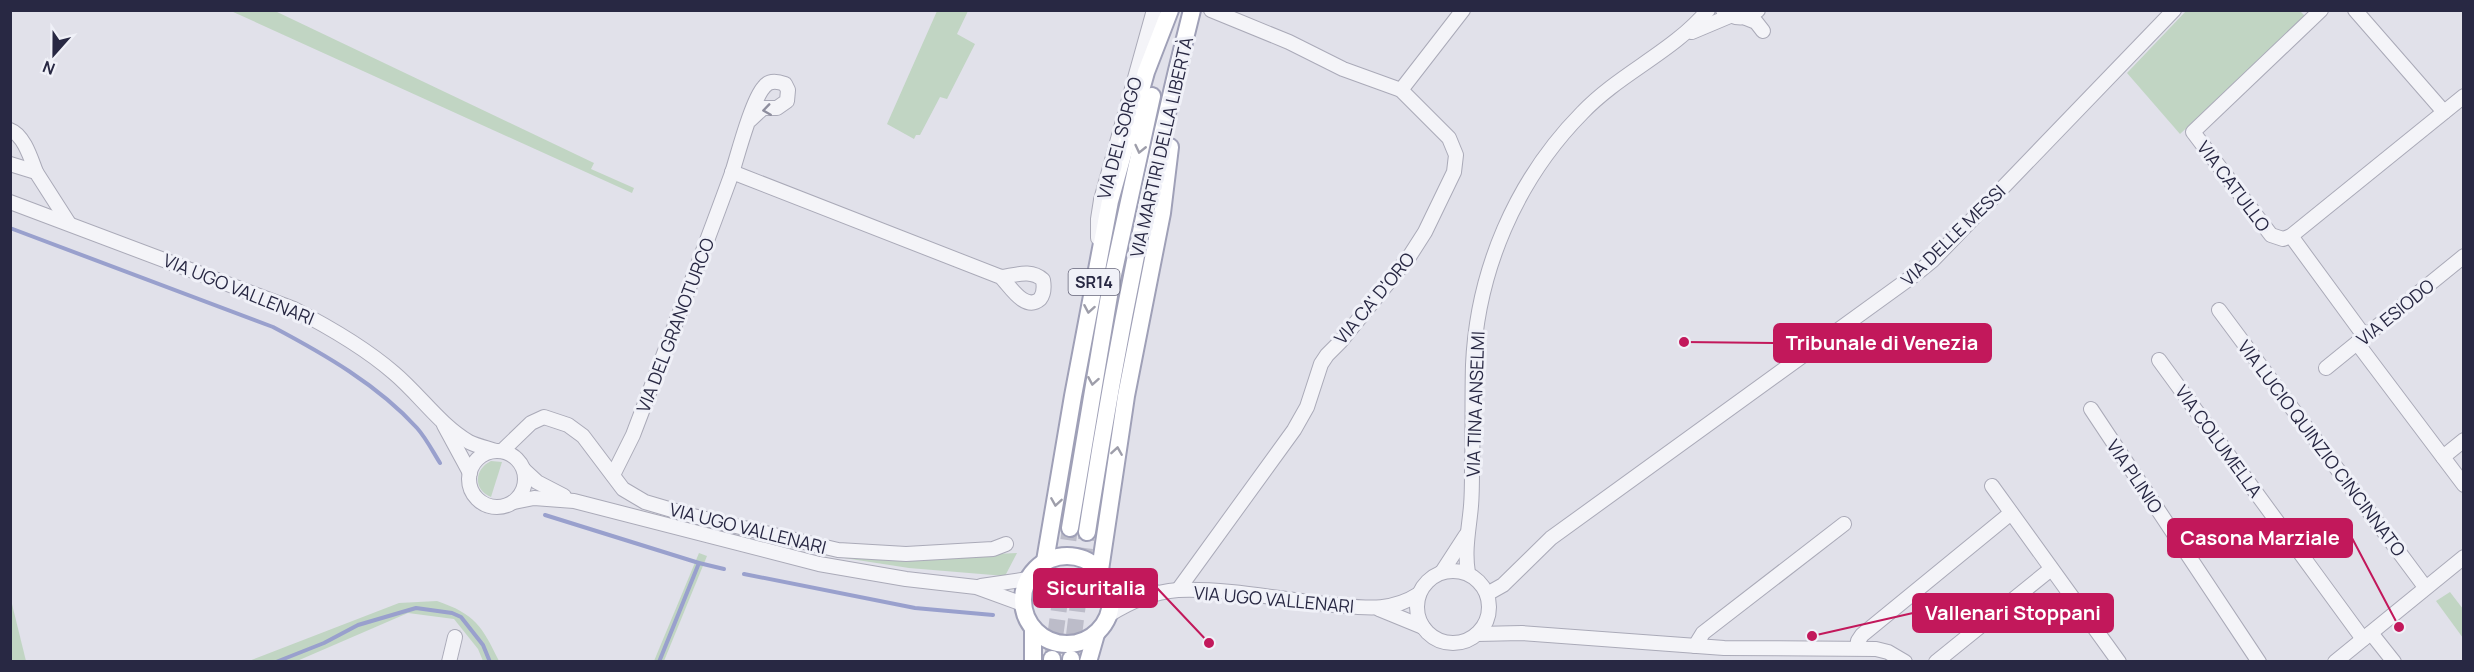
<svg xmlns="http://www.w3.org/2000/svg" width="2474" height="672" viewBox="0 0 2474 672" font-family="Manrope,sans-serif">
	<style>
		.green { fill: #c1d5c3 }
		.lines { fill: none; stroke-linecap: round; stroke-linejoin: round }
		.stream { stroke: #99a0cd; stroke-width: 4 }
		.major-tunnel { stroke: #bcbcc9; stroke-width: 16; stroke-dasharray: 16 8; stroke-linecap: butt }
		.minor-casing { stroke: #aaaab8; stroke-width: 16 }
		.major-casing { stroke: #9fa0b7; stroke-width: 20 }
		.minor { stroke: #f4f4f8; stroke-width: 14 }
		.major { stroke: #fff; stroke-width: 16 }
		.oneway { stroke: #8e8e9e }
		.oneway2 { stroke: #9e9eaa }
		.labels { text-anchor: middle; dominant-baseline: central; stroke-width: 6; stroke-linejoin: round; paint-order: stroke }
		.shield { fill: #f0f1f8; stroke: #646479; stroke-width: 1.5 }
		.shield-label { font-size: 16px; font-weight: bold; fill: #282843 }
		.street-label { font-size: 18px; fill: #282843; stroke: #f0f1f8 }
		.leader { fill: none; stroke: #c2185b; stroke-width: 2 }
		.callout-dot { fill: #c2185b; stroke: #f0f1f8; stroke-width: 2 }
		.callout { fill: #c2185b; stroke: #c2185b; stroke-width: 2 }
		.callout-label { font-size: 20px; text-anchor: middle; font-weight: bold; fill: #fff }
	</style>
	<rect width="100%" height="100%" fill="#e1e1ea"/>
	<g class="green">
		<path d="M2299,10L2305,16L2180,134L2127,73L2186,11Z"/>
		<path d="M231,11H275L594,163L591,169L634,188L632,193Z"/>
		<path d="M937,11H968L957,34L975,44L947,99L940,97L920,135H916L914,139L887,124Z"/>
		<path d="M491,461L502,462L491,497C473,490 474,469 491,461Z"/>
		<path d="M824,552L907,558L1017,553L1005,576L909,568L818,554Z"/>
		<path d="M699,553L707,556L664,661H654Z"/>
		<path d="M2450,592L2463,609V638L2436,601Z"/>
		<path d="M10,600H11L26,661H11Z"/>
		<path d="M437,601C475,614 482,626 499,661H483L478,649L454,619L408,613L297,661H249L399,603Z"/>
	</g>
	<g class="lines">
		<g class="stream">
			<path d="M10,228L273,327C324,354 378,385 417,428C426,438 433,452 440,463"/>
			<path d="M545,515L699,563L724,569"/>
			<path d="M744,574L915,608L993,615"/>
			<path d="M276,662L324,643L358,625L416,608L452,613L461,617L483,645L490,662"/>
			<path d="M659,662L699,563"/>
		</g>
		<g class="major-tunnel">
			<path d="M1052,659L1070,528"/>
			<path d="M1071,659L1087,532"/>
		</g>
		<defs>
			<g id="minor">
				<path d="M1723,10C1734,20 1747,20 1758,10"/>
				<path d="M2321,10L2193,132L2271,235L2283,239L2291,236L2464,96"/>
				<path d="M2355,10L2444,112"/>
				<path d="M1746,18L1756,22L1763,31"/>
				<path d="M1692,32L1730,16"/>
				<path d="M1401,90L1463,10"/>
				<path d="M10,130C24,135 31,159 36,172"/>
				<path d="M10,164L36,172L68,222"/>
				<path d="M732,172L1001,277C1010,286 1025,312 1040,299C1044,294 1044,286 1043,280C1031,269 1016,275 1001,277"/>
				<path d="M10,202L294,309C329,327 364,347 394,373C420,395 440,425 469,442C477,446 487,448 496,451"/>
				<path d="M2291,236L2365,337"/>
				<path d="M1098,238V219L1101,200L1154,10"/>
				<path d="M2219,310L2425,587"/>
				<path d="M2357,343L2464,485"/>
				<path d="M2159,360L2363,639"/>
				<path d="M2326,368L2464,256"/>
				<path d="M2091,409L2259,662"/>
				<path d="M444,425L470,473"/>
				<circle cx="497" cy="479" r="28"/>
				<path d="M502,451L531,423L544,417L568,425L583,436L623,489L645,502L689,515L838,550L906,554L993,549L1006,544"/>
				<path d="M2443,457L2464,440"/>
				<path d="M524,470L537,482L564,496"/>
				<path d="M613,475L633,435C666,348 700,261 732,173C738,154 752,100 764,87C769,80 777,81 785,84L788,90L787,101L777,108H763L750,120"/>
				<path d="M1992,486L2119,662"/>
				<path d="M514,502L534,498L574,501L819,564L906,579L976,587L1023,604"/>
				<circle cx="1453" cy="607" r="36"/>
				<path d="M1442,572L1466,535"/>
				<path d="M1103,573L1128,588L1154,591"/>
				<path d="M1468,573C1464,550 1469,529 1471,506C1472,494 1472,482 1472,470C1473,435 1472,400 1473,365C1477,271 1516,180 1582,113C1620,73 1673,52 1708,10"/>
				<path d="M981,586L1028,579"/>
				<path d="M1178,590L1294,430L1307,407L1321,364L1327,355L1341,341L1409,257L1425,232L1454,172L1456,155L1449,138L1401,90L1343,69L1289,42L1211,10"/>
				<path d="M1487,594L1503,585L1551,538L1917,273L1933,260L2174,10"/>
				<path d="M1379,609L1423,627"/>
				<path d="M1109,615C1129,602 1154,592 1178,590C1227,588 1285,600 1334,605C1366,608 1391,612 1419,594"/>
				<path d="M2371,633L2394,662"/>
				<path d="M1477,634L1522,633L1724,648L1876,649L1888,652L1905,662"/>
				<path d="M1695,646L1703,633L1844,524"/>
				<path d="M1857,648L1858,641L1862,635L2011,513"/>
				<path d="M449,662L455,637"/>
				<path d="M1936,662L2051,569"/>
				<path d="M2335,662L2464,557"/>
			</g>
			<g id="major">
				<path d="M1070,528L1111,284L1152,96"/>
				<path d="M1087,532C1114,356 1148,183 1192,10"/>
				<circle cx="1067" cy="600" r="44"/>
				<path d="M1045,561L1073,396L1110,201L1146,72L1170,10"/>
				<path d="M1100,570L1126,396L1162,213L1170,147"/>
				<path d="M1033,629V662"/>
				<path d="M1052,662V659"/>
				<path d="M1071,662V659"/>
				<path d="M1088,662L1096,634"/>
			</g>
		</defs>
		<use href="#minor" class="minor-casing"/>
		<use href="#major" class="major-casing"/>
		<use href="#minor" class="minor"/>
		<use href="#major" class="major"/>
	</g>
	<defs><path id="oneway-chevron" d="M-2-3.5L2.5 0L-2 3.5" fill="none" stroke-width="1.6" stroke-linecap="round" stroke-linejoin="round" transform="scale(1.5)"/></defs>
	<use class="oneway" href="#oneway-chevron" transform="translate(767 110) rotate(172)"/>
	<g class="oneway2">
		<use href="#oneway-chevron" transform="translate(1140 149) rotate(103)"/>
		<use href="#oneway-chevron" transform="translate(1089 309) rotate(100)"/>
		<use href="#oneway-chevron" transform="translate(1093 381) rotate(100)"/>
		<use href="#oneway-chevron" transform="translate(1117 451) rotate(-81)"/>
		<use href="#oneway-chevron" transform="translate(1056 502) rotate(99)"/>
	</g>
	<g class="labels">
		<rect class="shield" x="1068.5" y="269" width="51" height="26" rx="4.5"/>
		<g class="shield-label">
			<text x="1094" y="282">SR14</text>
		</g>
		<g class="street-label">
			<text transform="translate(1119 138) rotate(-75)">VIA DEL SORGO</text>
			<text transform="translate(1161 147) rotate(-77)">VIA MARTIRI DELLA LIBERTÀ</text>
			<text transform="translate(2234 186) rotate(53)">VIA CATULLO</text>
			<text transform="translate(1953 235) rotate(-44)">VIA DELLE MESSI</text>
			<text transform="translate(239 289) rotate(22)">VIA UGO VALLENARI</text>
			<text transform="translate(1374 298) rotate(-50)">VIA CA' D'ORO</text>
			<text transform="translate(2395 312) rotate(-39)">VIA ESIODO</text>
			<text transform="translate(675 325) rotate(-69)">VIA DEL GRANOTURCO</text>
			<text transform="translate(1475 404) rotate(-88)">VIA TINA ANSELMI</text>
			<text transform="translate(2219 441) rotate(54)">VIA COLUMELLA</text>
			<text transform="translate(2322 448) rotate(53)">VIA LUCIO QUINZIO CINCINNATO</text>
			<text transform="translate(2135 476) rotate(56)">VIA PLINIO</text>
			<text transform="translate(748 528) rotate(14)">VIA UGO VALLENARI</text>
			<text transform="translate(1274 599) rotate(5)">VIA UGO VALLENARI</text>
		</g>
	</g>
	<path class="leader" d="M1684 342L1774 343M2399 627L2352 538M1209 643L1157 588M1812 636L1913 613"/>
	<g class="callout-dot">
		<circle cx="1684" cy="342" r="6"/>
		<circle cx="2399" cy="627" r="6"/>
		<circle cx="1209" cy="643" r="6"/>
		<circle cx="1812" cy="636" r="6"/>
	</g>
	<g class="callout">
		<rect x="1774" y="324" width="217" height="38" rx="6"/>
		<rect x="2168" y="519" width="184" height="38" rx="6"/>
		<rect x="1034" y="569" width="123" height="38" rx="6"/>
		<rect x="1913" y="594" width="200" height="38" rx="6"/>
	</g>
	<g class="callout-label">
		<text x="1882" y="350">Tribunale di Venezia</text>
		<text x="2260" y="545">Casona Marziale</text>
		<text x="1096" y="595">Sicuritalia</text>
		<text x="2013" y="620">Vallenari Stoppani</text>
	</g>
	<rect width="2474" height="672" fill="none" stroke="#282843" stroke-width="24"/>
	<g transform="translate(54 54) rotate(201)" stroke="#f0f1f8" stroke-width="4.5" paint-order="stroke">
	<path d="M0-4.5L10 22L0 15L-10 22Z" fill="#282843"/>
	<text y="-9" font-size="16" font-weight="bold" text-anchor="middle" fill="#282843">N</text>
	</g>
</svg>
